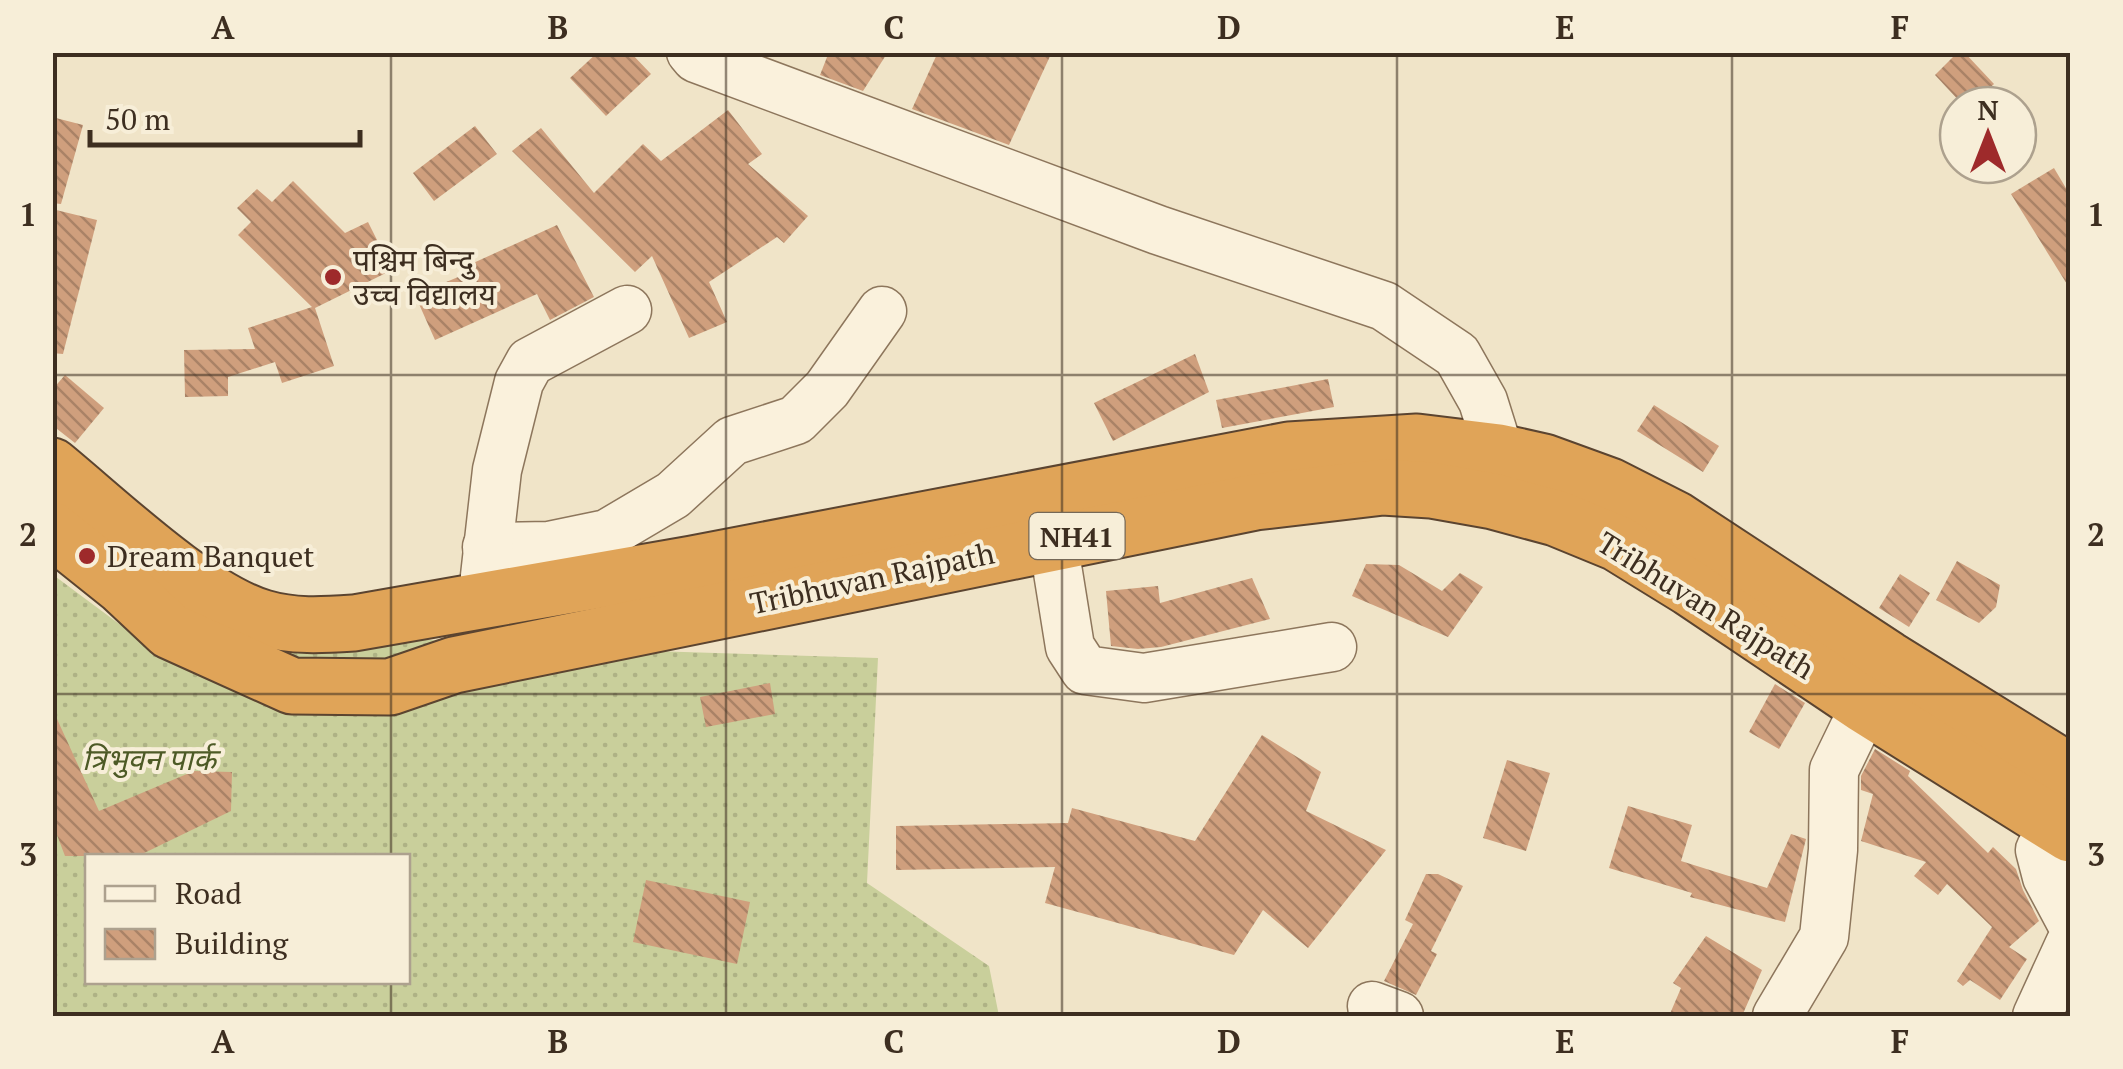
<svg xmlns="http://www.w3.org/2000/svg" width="2123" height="1069" viewBox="0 0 2123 1069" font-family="'PT Serif','Noto Sans Devanagari',serif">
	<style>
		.grass { fill: url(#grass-dots); fill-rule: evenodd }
		.building { fill: url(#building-back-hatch) }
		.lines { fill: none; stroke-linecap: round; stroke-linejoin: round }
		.minor-casing { stroke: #8d765c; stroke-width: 51 }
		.highway-casing { stroke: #5b4430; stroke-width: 59 }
		.minor { stroke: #faf1dc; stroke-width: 48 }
		.highway { stroke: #e0a458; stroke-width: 55 }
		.grid { fill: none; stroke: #3d2e20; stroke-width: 2.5; stroke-opacity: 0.55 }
		.poi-dot { fill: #9e2a2b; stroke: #f7eed8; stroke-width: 4 }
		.labels { text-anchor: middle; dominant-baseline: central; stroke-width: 8; stroke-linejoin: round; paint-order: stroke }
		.shield { fill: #f7eed8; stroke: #756857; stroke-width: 2.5 }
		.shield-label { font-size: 28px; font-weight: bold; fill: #3d2e20 }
		.poi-label { font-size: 30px; fill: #3d2e20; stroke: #f7eed8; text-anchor: start }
		.street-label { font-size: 30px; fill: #3d2e20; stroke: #f7eed8 }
		.park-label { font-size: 30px; font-style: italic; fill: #4d5a26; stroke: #f7eed8 }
		.neatline { fill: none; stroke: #3d2e20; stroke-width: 4 }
		.grid-label { font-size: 32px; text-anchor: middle; font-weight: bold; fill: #3d2e20 }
	</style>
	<defs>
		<pattern id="grass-dots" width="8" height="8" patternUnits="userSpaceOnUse" patternTransform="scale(2.5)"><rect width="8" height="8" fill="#c9cf9b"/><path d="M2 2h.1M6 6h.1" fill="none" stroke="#aeb285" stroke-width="1.8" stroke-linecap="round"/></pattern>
		<pattern id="building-back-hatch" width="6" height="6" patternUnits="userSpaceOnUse" patternTransform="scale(2.5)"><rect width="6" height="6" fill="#cf9f7d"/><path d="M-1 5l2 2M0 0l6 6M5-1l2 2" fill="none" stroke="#a98266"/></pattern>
	</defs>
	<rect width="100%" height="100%" fill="#f0e4c8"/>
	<path class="grass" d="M52,574L173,664L250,696L297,626L490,646L878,658L867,883L989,966L999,1016H53ZM88,856H408V982H88Z"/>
	<g class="building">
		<path d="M598,52H630L651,74L606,116L570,78Z"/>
		<path d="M829,52H888L863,91L820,75Z"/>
		<path d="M938,52H1052L1009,145L912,109Z"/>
		<path d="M1958,52H1964L1994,84L1972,105H1963L1935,75Z"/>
		<path d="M728,110L762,154L748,164L808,216L784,243L777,237L709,282L727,322L689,338L652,256L635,272L512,151L541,128L594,193L643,144L661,161Z"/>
		<path d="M52,117L83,125L61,204L52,203Z"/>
		<path d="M475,126L497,154L434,201L413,173Z"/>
		<path d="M2054,168L2070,195V289L2011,194Z"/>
		<path d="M293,181L345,233L368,222L392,270L315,308L334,366L282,383L275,362L228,377V396L185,397L184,350L255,349L248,328L312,307L238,235L251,222L237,208L257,189L272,202Z"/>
		<path d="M52,209L97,220L63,354L52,353Z"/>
		<path d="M557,225L594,297L550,320L537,294L435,340L415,295L463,275L460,269Z"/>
		<path d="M1195,354L1209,392L1113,441L1094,403Z"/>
		<path d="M65,375L104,408L75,443L52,425V390Z"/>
		<path d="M1328,379L1334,407L1222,428L1216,400Z"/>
		<path d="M1654,405L1719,446L1703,472L1637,431Z"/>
		<path d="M1957,561L2000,585L1996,607L1979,623L1936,600Z"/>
		<path d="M1366,564L1399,565L1442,591L1460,573L1483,587L1448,637L1352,596Z"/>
		<path d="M1900,574L1930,593L1909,627L1879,608Z"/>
		<path d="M1252,578L1270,619L1161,647L1138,649L1111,646L1106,591L1158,586L1160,603Z"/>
		<path d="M770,683L775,714L706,727L700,697Z"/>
		<path d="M1775,684L1805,703L1779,749L1749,732Z"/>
		<path d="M52,708L99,811L194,771L232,772L231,811L138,856H65L52,822Z"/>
		<path d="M1262,735L1321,772L1306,811L1386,850L1308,948L1263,910L1234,955L1045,903L1055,867L896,870V826L1068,823L1072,808L1195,841Z"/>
		<path d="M1875,749L1910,771L1908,776L1988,853L1993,847L2016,869L2023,890L2039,921L2009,947L2027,959L2000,1000L1970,980L1963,986L1957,981L1992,927L1947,884L1938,895L1914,876L1926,862L1861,841L1873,794L1861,790V776Z"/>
		<path d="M1507,760L1550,773L1526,851L1483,838Z"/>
		<path d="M1628,806L1692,825L1681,861L1767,888L1791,834L1806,839L1785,922L1690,897L1692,893L1609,868Z"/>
		<path d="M1426,874H1438L1463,886L1431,951L1437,954L1416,995L1384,981L1413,924L1405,920Z"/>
		<path d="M646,880L750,902L737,964L633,942Z"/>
		<path d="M1706,936L1762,970L1742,1016H1669L1681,988L1673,983Z"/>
	</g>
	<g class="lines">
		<defs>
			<g id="minor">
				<path d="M691,52L696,58L1158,230L1384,306L1457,355L1483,401L1499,452L1495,488"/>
				<path d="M1053,541L1070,647L1085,670L1144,678L1332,647"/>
				<path d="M487,547L549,546L607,534L673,495L732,441L796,420L827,389L882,311"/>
				<path d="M485,576L497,470L519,382L530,362L627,310"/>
				<path d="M2054,825L2040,850L2047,877L2070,920"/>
				<path d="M1372,1006L1399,1016"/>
				<path d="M1777,1016L1824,937L1833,850L1834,770L1882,671"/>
				<path d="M2037,1016L2070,944"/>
			</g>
			<g id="highway">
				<path d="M52,466C107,511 198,599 263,618C293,627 323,625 354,623L692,564L1289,450L1417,442L1499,452L1544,462L1610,486L1675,519L1888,659L2070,772"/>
				<path d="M52,530L122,586L170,631L292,686L390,687L454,665L1255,502L1383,487L1431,490L1493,501L1556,518L1617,543L1690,588L1864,705L2070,834"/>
			</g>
		</defs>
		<use href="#minor" class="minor-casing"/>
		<use href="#highway" class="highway-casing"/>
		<use href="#minor" class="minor"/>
		<use href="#highway" class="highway"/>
	</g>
	<path class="grid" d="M391,52V856M726,52V1016M1062,52V1016M1397,52V1016M1732,52V1016M52,375H2070M52,694H2070M391,982V1016"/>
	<g class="poi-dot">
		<circle cx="333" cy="277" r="10"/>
		<circle cx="87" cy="556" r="10"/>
	</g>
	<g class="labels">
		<rect class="shield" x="1029.5" y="513" width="95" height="46" rx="8"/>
		<g class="shield-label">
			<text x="1077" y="536">NH41</text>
		</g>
		<g class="poi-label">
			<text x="353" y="260">पश्चिम बिन्दु<tspan x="353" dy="34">उच्च विद्यालय</tspan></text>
			<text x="107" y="556">Dream Banquet</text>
		</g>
		<g class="street-label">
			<text transform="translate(872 578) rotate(-12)">Tribhuvan Rajpath</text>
			<text transform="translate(1706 605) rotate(32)">Tribhuvan Rajpath</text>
		</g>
		<g class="park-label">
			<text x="149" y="759">त्रिभुवन पार्क</text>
		</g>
	</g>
	<rect width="2123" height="1069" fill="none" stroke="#f7eed8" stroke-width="110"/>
	<rect x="85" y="854" width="325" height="130" fill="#f7eed8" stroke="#ada18e" stroke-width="2.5"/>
	<rect x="105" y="886" width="50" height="15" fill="#faf1dc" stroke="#ada18e" stroke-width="2.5"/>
	<text x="175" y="904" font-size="30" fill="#3d2e20">Road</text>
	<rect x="105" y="929" width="50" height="30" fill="url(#building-back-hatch)" stroke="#ada18e" stroke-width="2.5"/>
	<text x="175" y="954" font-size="30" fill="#3d2e20">Building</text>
	<g transform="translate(1988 135)"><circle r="48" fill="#f7eed8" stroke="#ada18e" stroke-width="2.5"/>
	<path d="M0-8L18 38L0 25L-18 38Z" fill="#9e2a2b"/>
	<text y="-15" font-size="28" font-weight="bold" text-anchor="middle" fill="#3d2e20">N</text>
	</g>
	<path d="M90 130v15h270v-15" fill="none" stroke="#3d2e20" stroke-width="5"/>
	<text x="105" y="130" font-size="30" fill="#3d2e20" stroke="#f7eed8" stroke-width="8" paint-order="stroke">50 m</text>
	<rect x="55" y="55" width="2013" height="959" class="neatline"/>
	<g class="grid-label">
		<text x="223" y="39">A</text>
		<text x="558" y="39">B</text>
		<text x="894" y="39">C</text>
		<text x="1229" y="39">D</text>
		<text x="1565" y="39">E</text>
		<text x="1900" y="39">F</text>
		<text x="28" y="226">1</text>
		<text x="2096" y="226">1</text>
		<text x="28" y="546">2</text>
		<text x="2096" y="546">2</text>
		<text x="28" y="866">3</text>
		<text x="2096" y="866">3</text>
		<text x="223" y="1053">A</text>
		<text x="558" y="1053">B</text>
		<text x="894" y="1053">C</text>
		<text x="1229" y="1053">D</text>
		<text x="1565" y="1053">E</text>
		<text x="1900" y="1053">F</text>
	</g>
</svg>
